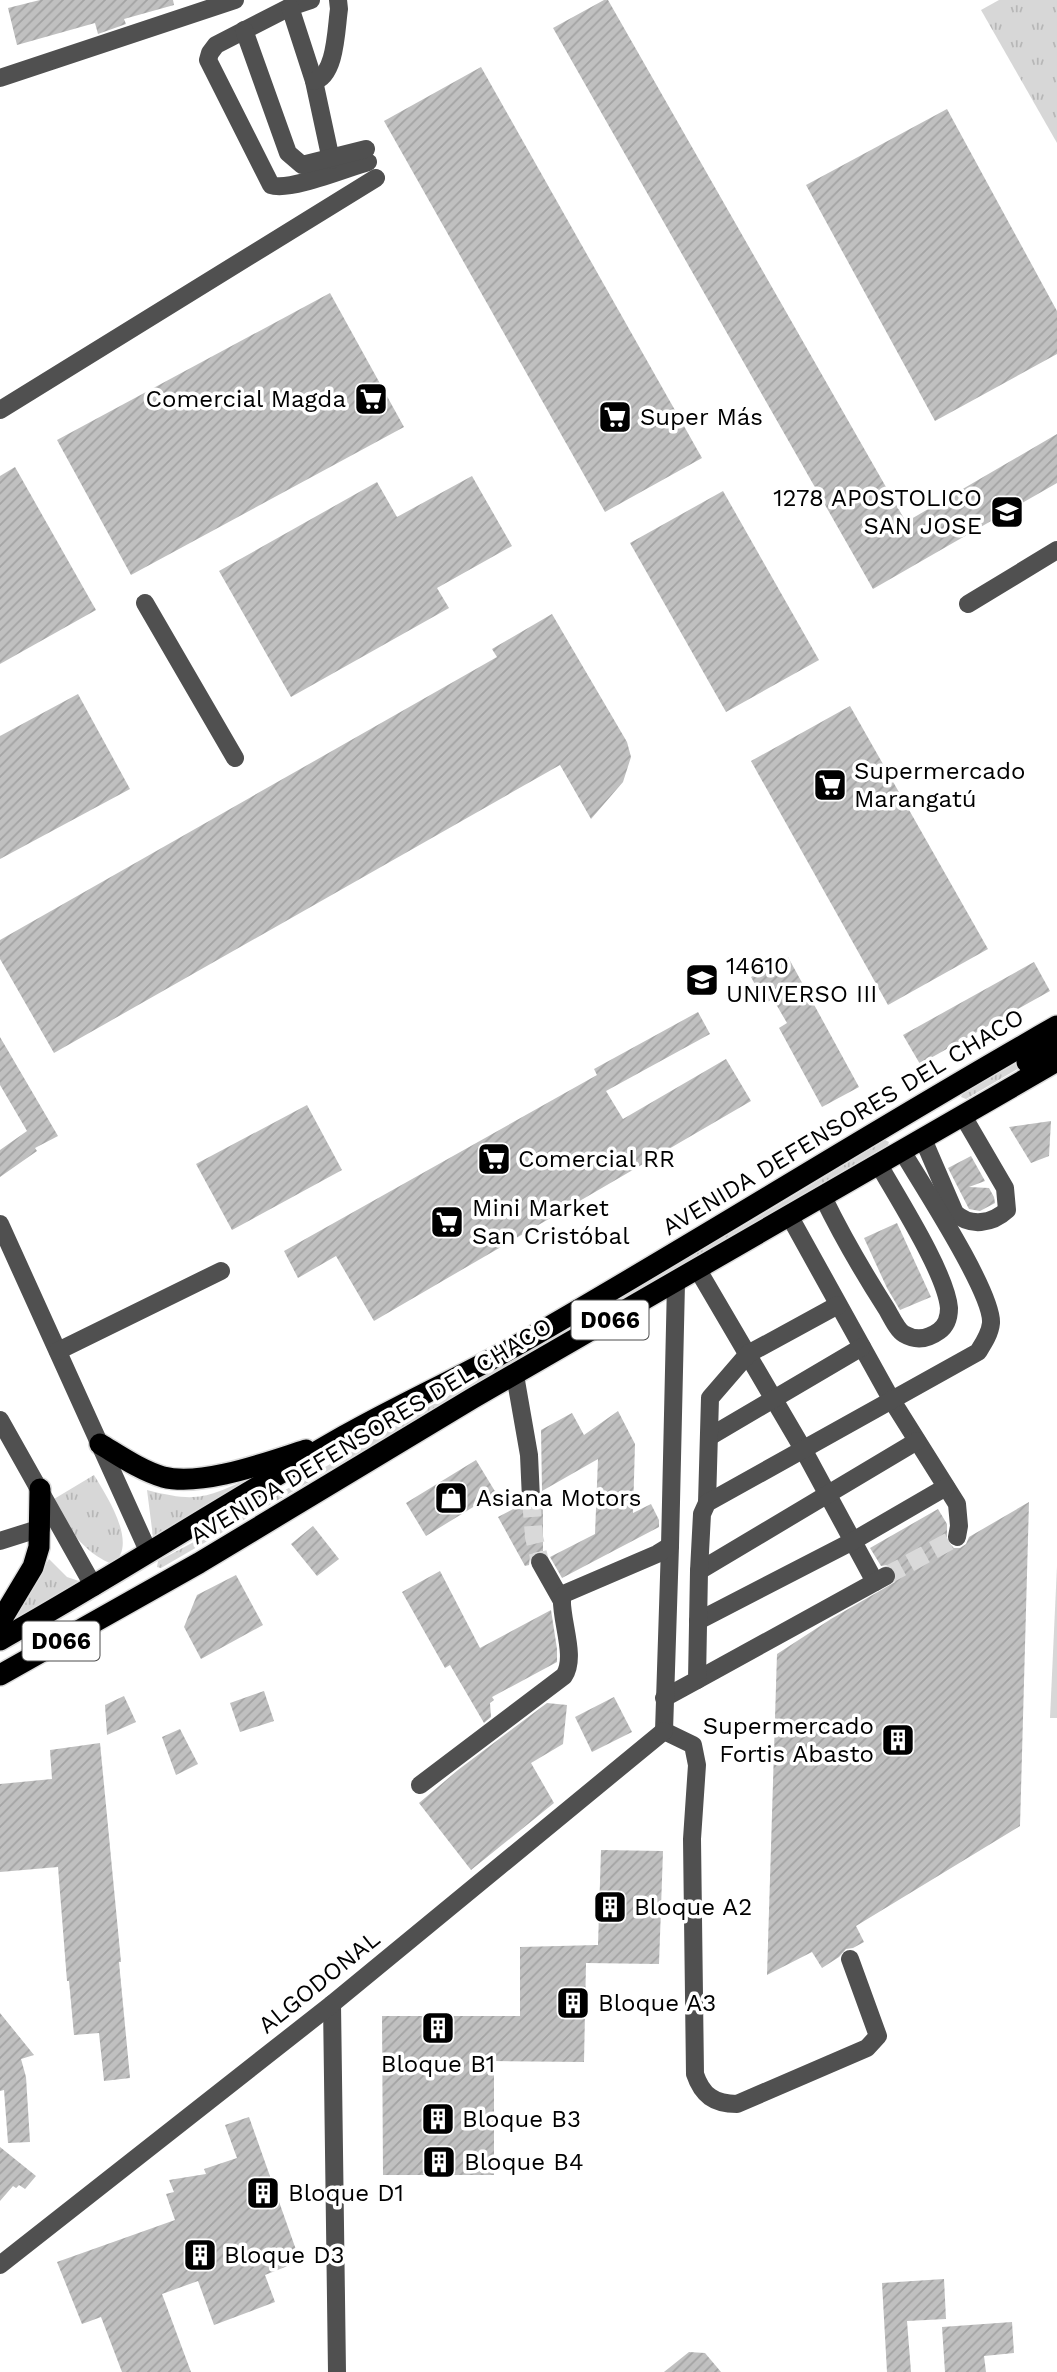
<svg xmlns="http://www.w3.org/2000/svg" width="1057" height="2372" viewBox="0 0 1057 2372" font-family="'Work Sans',sans-serif">
	<style>
		.grass { fill: url(#grass-tufts) }
		.garden { fill: #d7d7d7 }
		.building { fill: url(#building-hatch) }
		.lines { fill: none; stroke-linecap: round; stroke-linejoin: round }
		.minor-tunnel { stroke: #d9d9d9; stroke-width: 18; stroke-dasharray: 18 9; stroke-linecap: butt }
		.highway-casing { stroke: #dbdbdb; stroke-width: 24 }
		.minor { stroke: #505050; stroke-width: 18 }
		.highway { stroke: #000; stroke-width: 21 }
		.labels { text-anchor: middle; dominant-baseline: central; stroke-width: 7; stroke-linejoin: round; paint-order: stroke }
		.shield { fill: #fff; stroke: #4c4c4c; stroke-width: 2 }
		.shield-label { font-size: 23px; font-weight: bold; fill: #000 }
		.poi-label { font-size: 24px; fill: #000; stroke: #fff; text-anchor: start }
		.street-label { font-size: 24px; fill: #000; stroke: #fff }
	</style>
	<defs>
		<pattern id="grass-tufts" width="24" height="20" patternUnits="userSpaceOnUse" patternTransform="scale(1.75)"><rect width="24" height="20" fill="#d7d7d7"/><path d="M3 7l-1-3M5 7V3M7 7l1-3M15 17l-1-3M17 17v-4M19 17l1-3" fill="none" stroke="#b7b7b7"/></pattern>
		<pattern id="building-hatch" width="6" height="6" patternUnits="userSpaceOnUse" patternTransform="scale(1.75)"><rect width="6" height="6" fill="#c0c0c0"/><path d="M-1 1l2-2M0 6l6-6M5 7l2-2" fill="none" stroke="#a3a3a3"/></pattern>
	</defs>
	<rect width="100%" height="100%" fill="#fff"/>
	<g class="grass">
		<path d="M999,0H1057V143L981,10Z"/>
		<path d="M1057,1040V1046L966,1099L961,1097L963,1093Z"/>
		<path d="M885,1140L889,1142L888,1145L161,1568L157,1567L158,1561L207,1535L753,1220Z"/>
		<path d="M94,1475C106,1495 140,1546 112,1564C83,1553 67,1525 49,1502Z"/>
		<path d="M252,1477H264L153,1537L147,1490C197,1503 206,1498 252,1477Z"/>
		<path d="M49,1559L67,1577L79,1581L9,1624Z"/>
	</g>
	<path class="garden" d="M1057,1566V1718H1050Z"/>
	<g class="building">
		<path d="M40,0H173L174,5L124,19L126,24L98,34L95,23L17,45L8,8Z"/>
		<path d="M604,0H608L906,522L1057,434V483L873,589L553,28Z"/>
		<path d="M481,67L702,458L605,512L384,121Z"/>
		<path d="M947,109L1057,311V354L935,421L806,185Z"/>
		<path d="M330,293L404,427L131,575L57,440Z"/>
		<path d="M15,467L96,610L0,664V476Z"/>
		<path d="M472,476L512,546L437,588L449,608L291,697L219,571L377,482L397,517Z"/>
		<path d="M723,491L819,660L726,712L630,543Z"/>
		<path d="M552,614L627,742L631,757L623,782L591,819L560,765L54,1053L0,959V940L497,657L492,649Z"/>
		<path d="M78,694L130,789L0,859V736Z"/>
		<path d="M850,706L988,949L888,1005L751,761Z"/>
		<path d="M788,957L859,1087L822,1107L779,1028L787,1023L773,999L765,1003L751,977Z"/>
		<path d="M1034,962L1050,991L920,1064L903,1035Z"/>
		<path d="M698,1012L710,1034L606,1091L623,1119L726,1059L751,1101L374,1321L336,1256L298,1278L284,1251L597,1075L594,1069Z"/>
		<path d="M0,1037L58,1136L35,1148L37,1151L0,1177V1150L27,1131L0,1085Z"/>
		<path d="M307,1105L342,1170L232,1230L196,1164Z"/>
		<path d="M1051,1121L1049,1156L1031,1163L1009,1127Z"/>
		<path d="M971,1156L985,1181L969,1187L989,1188L994,1197L995,1203L980,1211L969,1209L948,1168Z"/>
		<path d="M897,1223L931,1297L900,1310L887,1288L864,1238Z"/>
		<path d="M618,1411L635,1444L633,1513L651,1504L659,1520V1527L562,1578L550,1557L595,1534L598,1459L542,1491L541,1430L572,1413L584,1435Z"/>
		<path d="M476,1460L496,1493L426,1536L406,1503Z"/>
		<path d="M543,1493V1551L534,1553L530,1557L529,1565L525,1566L498,1517L521,1505L526,1509H537L541,1504Z"/>
		<path d="M1029,1502L1020,1826L856,1926L864,1942L853,1948L846,1949L839,1957L822,1968L812,1952L767,1975L777,1654L831,1619L895,1582L897,1577L896,1570L887,1565L881,1566L870,1548L938,1509L947,1524V1541L954,1548H960L966,1544L969,1537Z"/>
		<path d="M313,1526L339,1559L317,1576L291,1544Z"/>
		<path d="M440,1571L480,1648L551,1610L557,1649V1662L492,1697L494,1700L490,1703L491,1717L484,1723L450,1665L445,1668L402,1592Z"/>
		<path d="M236,1575L263,1625L201,1659L184,1627L197,1595Z"/>
		<path d="M264,1691L274,1721L240,1732L230,1703Z"/>
		<path d="M124,1696L136,1722L107,1735L105,1705Z"/>
		<path d="M614,1697L632,1732L592,1752L575,1717Z"/>
		<path d="M547,1703L567,1705L563,1744L531,1763L554,1803L471,1870L419,1803L458,1770Z"/>
		<path d="M180,1729L198,1764L176,1775L162,1737Z"/>
		<path d="M100,1743L121,1962H119L130,2078L104,2081L99,2033L74,2035L69,1981H67L58,1867L0,1872V1784L52,1779L50,1750Z"/>
		<path d="M601,1850L663,1851L659,1964L586,1963L584,2062L494,2061V2175H383L382,2016H520V1947L598,1945Z"/>
		<path d="M0,2013L34,2055L21,2059L26,2077L30,2142L8,2143L4,2090L0,2091Z"/>
		<path d="M249,2117L300,2261L265,2275L275,2302L214,2325L198,2281L162,2294L191,2372H122L101,2317L82,2324L57,2262L175,2220L166,2194L174,2192L169,2180L206,2174L204,2169L237,2158L225,2125Z"/>
		<path d="M0,2147L36,2176L25,2189L19,2185L16,2188L13,2186L0,2201Z"/>
		<path d="M944,2279L946,2319L907,2321L911,2372H887L882,2283Z"/>
		<path d="M1012,2322L1014,2353L984,2356L986,2372H945L942,2327Z"/>
		<path d="M689,2352L705,2353L721,2372H664Z"/>
	</g>
	<g class="lines">
		<g class="minor-tunnel">
			<path d="M531,1499L534,1537L540,1562"/>
			<path d="M886,1576L957,1537"/>
		</g>
		<defs>
			<g id="highway">
				<path d="M1027,1062L1057,1044"/>
				<path d="M100,1444C120,1456 140,1470 163,1477C202,1487 268,1462 306,1450"/>
				<path d="M0,1622L33,1567L39,1547L40,1489"/>
				<path d="M0,1640C116,1575 228,1502 344,1436C404,1402 468,1374 528,1339C706,1237 879,1127 1057,1026"/>
				<path d="M0,1675L199,1563L473,1398L1057,1061"/>
			</g>
		</defs>
		<use href="#highway" class="highway-casing"/>
		<g class="minor">
			<path d="M311,0L290,7L216,45L210,53L208,60L271,185C289,192 347,168 368,162"/>
			<path d="M290,7L314,81L331,160"/>
			<path d="M244,30L288,153L302,165L366,149"/>
			<path d="M0,78L235,0"/>
			<path d="M314,81C336,76 336,29 339,9L338,0"/>
			<path d="M0,410L376,178"/>
			<path d="M145,603L235,758"/>
			<path d="M968,604L1057,550"/>
			<path d="M923,1139L955,1213C970,1227 992,1224 1007,1210L1005,1188L963,1116"/>
			<path d="M823,1197C842,1236 863,1272 886,1308C891,1316 897,1330 904,1334C916,1341 928,1339 939,1331C946,1326 949,1317 949,1308C946,1273 897,1197 879,1165"/>
			<path d="M790,1217L891,1399L957,1504L959,1526L957,1537"/>
			<path d="M0,1224L149,1553"/>
			<path d="M698,1270L803,1449L875,1582"/>
			<path d="M58,1351L221,1271"/>
			<path d="M515,1375L529,1455L531,1499"/>
			<path d="M0,1420L94,1587"/>
			<path d="M709,1437L862,1347"/>
			<path d="M707,1503L710,1398L748,1354L838,1305"/>
			<path d="M0,1541L41,1528"/>
			<path d="M540,1562L562,1601"/>
			<path d="M699,1571L917,1441"/>
			<path d="M698,1621L853,1541L946,1487"/>
			<path d="M697,1680L886,1576"/>
			<path d="M664,1698L697,1680L699,1571L702,1514L707,1503L978,1352C983,1344 990,1334 991,1323C993,1293 921,1183 902,1151"/>
			<path d="M664,1731L693,1745L697,1765L692,1839L695,2074C702,2095 714,2104 737,2104L867,2048L878,2036L850,1959"/>
			<path d="M664,1731L670,1546L676,1283"/>
			<path d="M420,1785L564,1676C577,1657 560,1619 562,1597L566,1593L657,1554L670,1546"/>
			<path d="M332,2004L337,2372"/>
			<path d="M0,2265L332,2004L664,1731"/>
		</g>
		<use href="#highway" class="highway"/>
	</g>
	<defs>
		<symbol id="supermarket-square" viewBox="-11 -11 22 22"><rect x="-9" y="-9" width="18" height="18" rx="4" fill="#000" stroke="#fff"/><path d="M-6-5.5h2.5l.6 2H6L4.5 2H-2.5L-4.4-4H-6ZM-1.5 3.2a1.3 1.3 0 1 0 .1 0ZM3 3.2a1.3 1.3 0 1 0 .1 0Z" fill="#fff"/></symbol>
		<symbol id="school-square" viewBox="-11 -11 22 22"><rect x="-9" y="-9" width="18" height="18" rx="4" fill="#000" stroke="#fff"/><path d="M0-5L7-2L0 1L-7-2ZM-4 1L0 2.5L4 1V4Q0 6-4 4Z" fill="#fff"/></symbol>
		<symbol id="shop-square" viewBox="-11 -11 22 22"><rect x="-9" y="-9" width="18" height="18" rx="4" fill="#000" stroke="#fff"/><path d="M-5-2.5h2.3a2.7 3.5 0 0 1 5.4 0H5L5.5 6h-11ZM-1.5-2.5h3a1.5 2.3 0 0 0-3 0Z" fill="#fff"/></symbol>
		<symbol id="building-square" viewBox="-11 -11 22 22"><rect x="-9" y="-9" width="18" height="18" rx="4" fill="#000" stroke="#fff"/><path d="M-4-6H4V6H1V3H-1V6H-4ZM-2.5-4.3h1.7v1.8h-1.7ZM.8-4.3h1.7v1.8H.8ZM-2.5-1h1.7V.8h-1.7ZM.8-1h1.7V.8H.8Z" fill="#fff"/></symbol>
	</defs>
	<g fill-rule="evenodd">
		<use href="#supermarket-square" x="352" y="380" width="38" height="38"/>
		<use href="#supermarket-square" x="596" y="398" width="38" height="38"/>
		<use href="#school-square" x="988" y="493" width="38" height="38"/>
		<use href="#supermarket-square" x="811" y="766" width="38" height="38"/>
		<use href="#school-square" x="683" y="961" width="38" height="38"/>
		<use href="#supermarket-square" x="475" y="1140" width="38" height="38"/>
		<use href="#supermarket-square" x="428" y="1203" width="38" height="38"/>
		<use href="#shop-square" x="432" y="1479" width="38" height="38"/>
		<use href="#building-square" x="879" y="1721" width="38" height="38"/>
		<use href="#building-square" x="591" y="1888" width="38" height="38"/>
		<use href="#building-square" x="554" y="1984" width="38" height="38"/>
		<use href="#building-square" x="419" y="2009" width="38" height="38"/>
		<use href="#building-square" x="419" y="2100" width="38" height="38"/>
		<use href="#building-square" x="420" y="2143" width="38" height="38"/>
		<use href="#building-square" x="244" y="2174" width="38" height="38"/>
		<use href="#building-square" x="181" y="2236" width="38" height="38"/>
	</g>
	<g class="labels">
		<g class="shield">
			<rect x="571.5" y="1300.5" width="77" height="39" rx="5"/>
			<rect x="22.5" y="1621.5" width="77" height="39" rx="5"/>
		</g>
		<g class="shield-label">
			<text x="610" y="1320">D066</text>
			<text x="61" y="1641">D066</text>
		</g>
		<g class="poi-label">
			<text x="346" y="399" text-anchor="end">Comercial Magda</text>
			<text x="640" y="417">Super Más</text>
			<text x="982" y="498" text-anchor="end">1278 APOSTOLICO<tspan x="982" dy="28">SAN JOSE</tspan></text>
			<text x="854" y="771">Supermercado<tspan x="854" dy="28">Marangatú</tspan></text>
			<text x="726" y="966">14610<tspan x="726" dy="28">UNIVERSO III</tspan></text>
			<text x="518" y="1159">Comercial RR</text>
			<text x="472" y="1208">Mini Market<tspan x="472" dy="28">San Cristóbal</tspan></text>
			<text x="476" y="1498">Asiana Motors</text>
			<text x="874" y="1726" text-anchor="end">Supermercado<tspan x="874" dy="28">Fortis Abasto</tspan></text>
			<text x="634" y="1907">Bloque A2</text>
			<text x="598" y="2003">Bloque A3</text>
			<text x="438" y="2064" text-anchor="middle">Bloque B1</text>
			<text x="462" y="2119">Bloque B3</text>
			<text x="464" y="2162">Bloque B4</text>
			<text x="288" y="2193">Bloque D1</text>
			<text x="224" y="2255">Bloque D3</text>
		</g>
		<g class="street-label">
			<text transform="translate(843 1122) rotate(-31)">AVENIDA DEFENSORES DEL CHACO</text>
			<text transform="translate(371 1431) rotate(-31)">AVENIDA DEFENSORES DEL CHACO</text>
			<text transform="translate(319 1982) rotate(-39)">ALGODONAL</text>
		</g>
	</g>
</svg>
